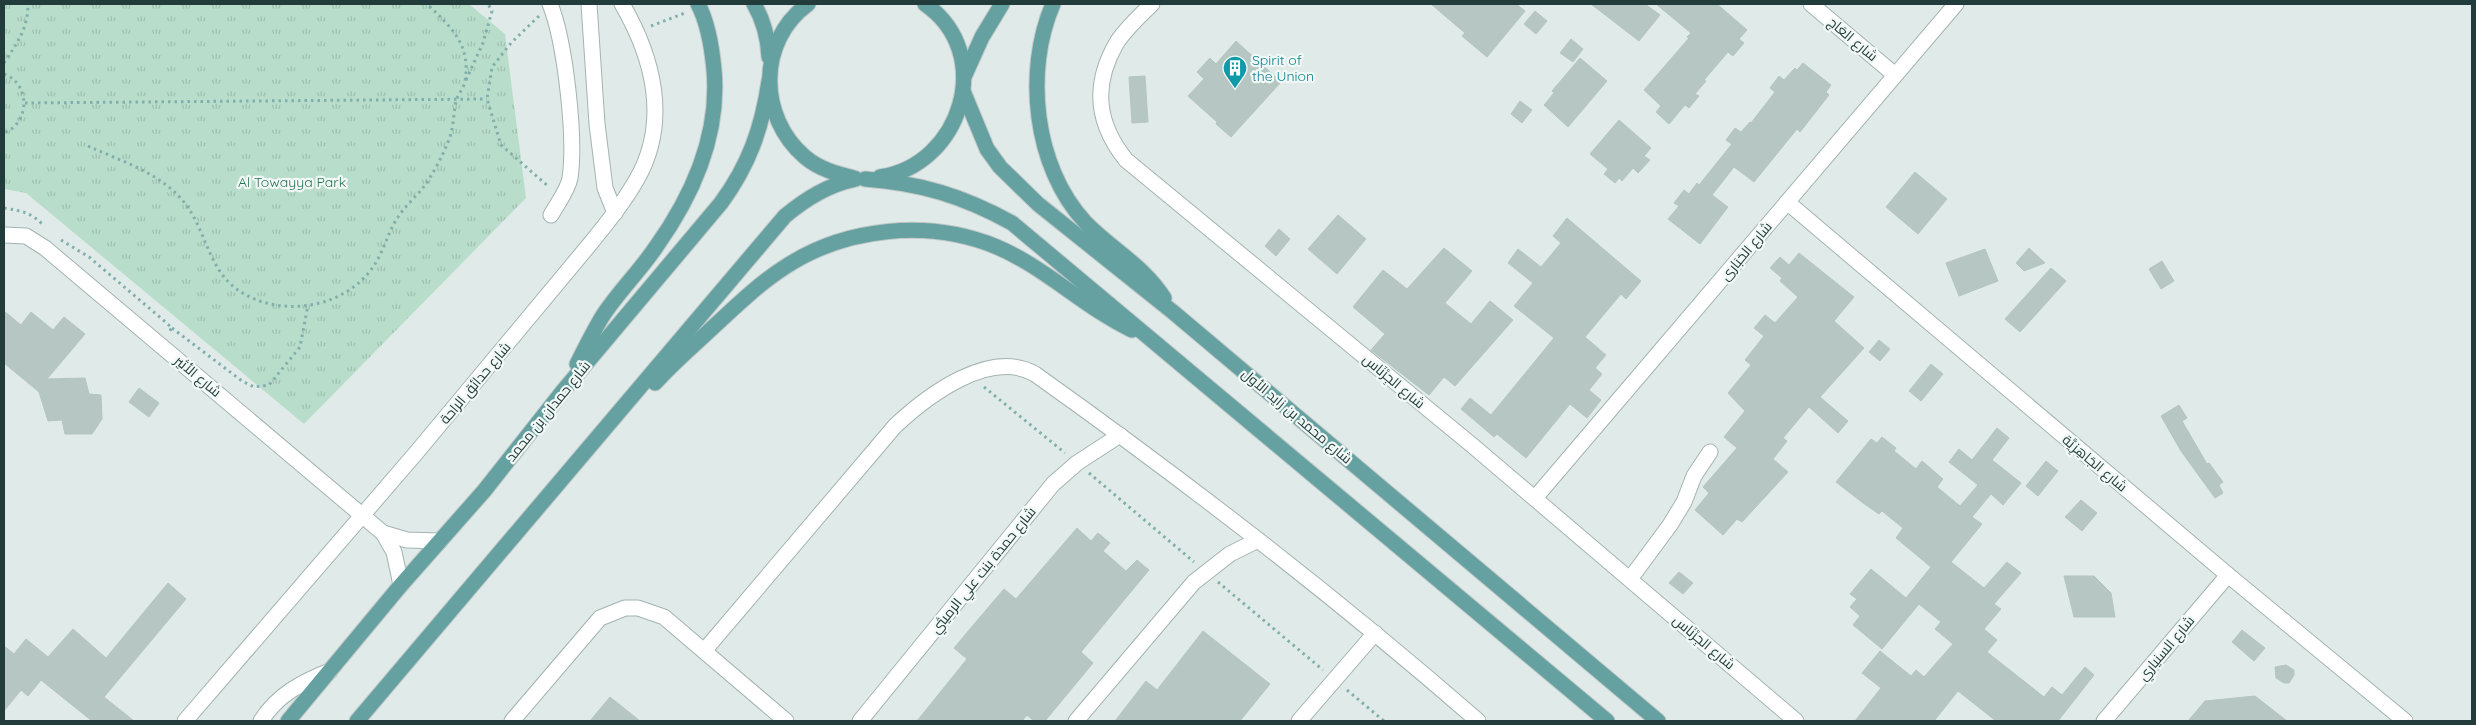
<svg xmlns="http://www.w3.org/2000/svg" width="2476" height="725" viewBox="0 0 2476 725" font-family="Quicksand,Cairo,sans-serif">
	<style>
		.park { fill: url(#park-tufts) }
		.building { fill: #b6c6c3; stroke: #b3c5c2 }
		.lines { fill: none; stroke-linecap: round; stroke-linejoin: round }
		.minor-casing { stroke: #a3b3b1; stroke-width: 17 }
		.major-casing { stroke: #c1c8c8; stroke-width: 17 }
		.path { stroke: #80afac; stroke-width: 3; stroke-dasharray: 2.5 4; stroke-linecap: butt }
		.minor { stroke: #fff; stroke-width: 15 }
		.major { stroke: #64a1a0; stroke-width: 15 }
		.labels { text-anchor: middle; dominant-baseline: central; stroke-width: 4.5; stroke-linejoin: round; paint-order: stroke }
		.street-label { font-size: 14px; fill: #213c3b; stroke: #f1f8f6 }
		.culture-label { font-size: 14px; fill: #0d838f; stroke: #f1f8f6; text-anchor: start }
		.park-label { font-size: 14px; fill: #2b7358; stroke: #f1f8f6 }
	</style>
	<defs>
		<pattern id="park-tufts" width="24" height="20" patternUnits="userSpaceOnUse" patternTransform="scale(1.25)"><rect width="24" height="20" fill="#b9ddcb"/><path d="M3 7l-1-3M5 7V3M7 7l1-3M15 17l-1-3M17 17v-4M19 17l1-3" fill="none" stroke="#9fbfaf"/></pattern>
	</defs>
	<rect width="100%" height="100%" fill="#e0ebe9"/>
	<path class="park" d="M4,4H469L505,34L526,198L304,424L26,193L4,189Z"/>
	<g class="building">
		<path d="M1431,4H1516L1525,11L1487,57L1462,36L1465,33Z"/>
		<path d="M1591,4H1645L1660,15L1639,41Z"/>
		<path d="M1656,4H1717L1747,30L1739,39L1744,43L1733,56L1728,52L1704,80L1706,81L1695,94L1699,96L1689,108L1685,105L1669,124L1656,112L1661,106L1644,90L1689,38L1687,37L1691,33Z"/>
		<path d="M1535,11L1547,21L1536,34L1524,24Z"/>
		<path d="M1571,39L1583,49L1573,62L1560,53Z"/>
		<path d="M1236,41L1281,82L1231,137L1216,124L1217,122L1188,96L1204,79L1197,72L1210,58L1216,64Z"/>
		<path d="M1580,58L1607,81L1568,127L1544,105L1554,93L1552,91Z"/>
		<path d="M1803,63L1831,85L1826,92L1829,95L1800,132L1797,129L1754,182L1734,167L1712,195L1728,207L1700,244L1668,219L1679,206L1674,203L1684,190L1689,194L1697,183L1699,185L1732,144L1726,140L1735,128L1741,132L1750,122L1751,123L1775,92L1770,88L1779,76L1784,80L1795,68L1797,70Z"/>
		<path d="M1145,76L1148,122L1132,123L1129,77Z"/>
		<path d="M1520,101L1532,110L1522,123L1511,114Z"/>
		<path d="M1619,120L1651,148L1644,156L1650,160L1638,173L1633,168L1622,181L1619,178L1615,183L1604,174L1608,169L1590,154Z"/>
		<path d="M1915,172L1947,199L1918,234L1886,207Z"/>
		<path d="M1338,215L1366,239L1337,274L1308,249Z"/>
		<path d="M1567,218L1641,281L1626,299L1621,294L1585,337L1606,355L1595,368L1602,374L1589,390L1601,400L1587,418L1570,404L1526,458L1497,434L1494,437L1461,409L1470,398L1491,415L1554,338L1514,306L1533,283L1508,263L1518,249L1541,267L1561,243L1553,236Z"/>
		<path d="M1279,229L1290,239L1276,256L1265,246Z"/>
		<path d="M1444,248L1472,271L1445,303L1471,324L1490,301L1513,320L1455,386L1444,377L1429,395L1371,350L1385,334L1353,307L1383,270L1407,289Z"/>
		<path d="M2029,248L2045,263L2024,271L2016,263Z"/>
		<path d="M1985,249L1998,281L1959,296L1946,263Z"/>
		<path d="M1799,253L1854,297L1834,321L1864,348L1820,397L1848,421L1838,433L1809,407L1783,438L1787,441L1773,459L1788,472L1742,522L1737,519L1723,535L1695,510L1709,493L1703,487L1737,448L1724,437L1745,411L1728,393L1751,365L1745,360L1764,336L1754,328L1765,315L1775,323L1798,297L1780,281L1782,278L1770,268L1780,257L1789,265Z"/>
		<path d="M2162,261L2174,281L2161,289L2149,269Z"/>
		<path d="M2051,268L2066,281L2020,332L2005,319Z"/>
		<path d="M4,311L21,325L31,312L53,330L64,317L85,334L47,379L85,378L89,394L101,395L102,419L92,434H65L62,420L48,421L39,392L4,363Z"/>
		<path d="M1879,340L1890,349L1880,361L1869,352Z"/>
		<path d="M1931,364L1943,374L1921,401L1909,391Z"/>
		<path d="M139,388L159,403L149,417L129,402Z"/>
		<path d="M2179,405L2187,418L2182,421L2207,464L2209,463L2223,482L2219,485L2223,493L2215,498L2181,451L2161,416Z"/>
		<path d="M1997,428L2009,438L1992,460L2021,483L2003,505L1991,494L1972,517L1982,524L1951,562L1984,588L2007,562L2021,573L1994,604L2001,609L1984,629L1997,640L1987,652L2044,697L2052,687L2062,695L2085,667L2094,675L2058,721H1996L1958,691L1934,721H1855L1881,688L1862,673L1880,651L1911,676L1916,670L1924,677L1953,644L1935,629L1941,622L1919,604L1882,649L1853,625L1860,616L1850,607L1857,599L1850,594L1871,569L1906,598L1931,567L1896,538L1903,528L1882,511L1879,514L1863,503L1836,482L1871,439L1877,443L1882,437L1896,448L1894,451L1916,469L1922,461L1943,479L1937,487L1960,506L1978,485L1949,462L1959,449L1972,460Z"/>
		<path d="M2046,461L2058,471L2038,496L2026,486Z"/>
		<path d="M2081,500L2097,513L2082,531L2065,517Z"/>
		<path d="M1077,528L1091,541L1098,533L1110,543L1103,551L1126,571L1137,560L1149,570L1081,652L1093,663L1045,721H1034L1027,715L1022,721H917L967,659L954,648L975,623L1004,589L1016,599Z"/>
		<path d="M1679,572L1693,583L1683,594L1669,583Z"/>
		<path d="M2064,576H2094L2111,593L2115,617H2074Z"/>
		<path d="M168,583L186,599L104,697L134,721H92L41,680L28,696L21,690L4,711V646L14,654L26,639L48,657L73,629L106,658Z"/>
		<path d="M2242,630L2265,648L2254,661L2232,642Z"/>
		<path d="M1203,631L1270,684L1240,721H1115L1146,681L1157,690Z"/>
		<path d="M2286,665L2294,670V675L2289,683H2284L2276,678L2275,667Z"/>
		<path d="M2255,696L2287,721H2188L2205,701Z"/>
		<path d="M610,697L640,721H590Z"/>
	</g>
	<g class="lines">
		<defs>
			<g id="minor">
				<path d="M550,4C565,41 576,137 570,178C568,190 557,204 551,215"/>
				<path d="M589,4L597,124L605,188L615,213"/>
				<path d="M1152,4C1140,16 1125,29 1116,44C1092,86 1097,124 1126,160L1473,446L1796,721"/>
				<path d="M1811,4L1895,75"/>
				<path d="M1787,202L2228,575L2405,721"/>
				<path d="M4,235L26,236L45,248L383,533L394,552L401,585"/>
				<path d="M1535,498L1956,4"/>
				<path d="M383,533L407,540L440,541"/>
				<path d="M1630,579L1670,525L1684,502L1694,476L1710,452"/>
				<path d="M704,651L895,426C927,396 990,348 1035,374C1188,483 1337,598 1478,721"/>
				<path d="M185,721L416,453L590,244C607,223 624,202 637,179C670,121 653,57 622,4"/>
				<path d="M261,721C277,695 302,682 330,671"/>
				<path d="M512,721L600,618L625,608H638L664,617L786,721"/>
				<path d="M860,721L1053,484L1077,463L1120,435"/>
				<path d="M1076,721L1194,582L1230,554L1258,540"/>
				<path d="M1299,721L1375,633"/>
				<path d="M2104,721L2228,575"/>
			</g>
			<g id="major">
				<path d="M754,4C764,21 768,37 769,57"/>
				<path d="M808,4C757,41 758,117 805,157C819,169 837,174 854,178"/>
				<path d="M1053,4C1024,71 1034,167 1085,222C1111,249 1144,266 1164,298"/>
				<path d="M964,77L982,37L1002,4"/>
				<path d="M963,91L987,149L1000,167L1038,204L1173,312L1658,721"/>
				<path d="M880,177C962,165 996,53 925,4"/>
				<path d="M865,179C920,183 963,196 1012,223L1607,721"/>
				<path d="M577,364C585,348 593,332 602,317C618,292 640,271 656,247C693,195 720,135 714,70C712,48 708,23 698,4"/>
				<path d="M655,383C672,364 691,348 710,330C734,308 757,285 785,267C846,227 929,219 997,247C1046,268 1084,307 1132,330"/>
				<path d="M288,721L401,585L484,491L563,391L721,203C749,165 762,128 769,81"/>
				<path d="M357,721L785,216C807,198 828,185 856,179"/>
			</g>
		</defs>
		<use href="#minor" class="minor-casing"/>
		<use href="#major" class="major-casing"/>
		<g class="path">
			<path d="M539,16L511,43L492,67L487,99L501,145L549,187"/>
			<path d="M651,26L685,13"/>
			<path d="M4,63C17,43 28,29 28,4"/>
			<path d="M4,74C31,84 30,123 4,133"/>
			<path d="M466,80L483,43L492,11L488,4"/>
			<path d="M25,103L487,99"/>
			<path d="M88,146C123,162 164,174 187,206C205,231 209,267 234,287C276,320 346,310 375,264C384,250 388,232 398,217C406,205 417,196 425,185C434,172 442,157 448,142C454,129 453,115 456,101C458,94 464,88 465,81C471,44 451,27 427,4"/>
			<path d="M4,208C21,211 31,212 43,225"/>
			<path d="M61,240L89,257L162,319L172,328L168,333"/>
			<path d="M172,328L242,381L254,387L269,385L300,347L308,305"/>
			<path d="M984,387L1065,453"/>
			<path d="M1089,473L1194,562"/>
			<path d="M1218,582L1323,670"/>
			<path d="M1347,690L1384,721"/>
		</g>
		<use href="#minor" class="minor"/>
		<use href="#major" class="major"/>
	</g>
	<defs>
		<symbol id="building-pin" viewBox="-11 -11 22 30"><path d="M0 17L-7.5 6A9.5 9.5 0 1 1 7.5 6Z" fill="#0f9aa8" stroke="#f1f8f6"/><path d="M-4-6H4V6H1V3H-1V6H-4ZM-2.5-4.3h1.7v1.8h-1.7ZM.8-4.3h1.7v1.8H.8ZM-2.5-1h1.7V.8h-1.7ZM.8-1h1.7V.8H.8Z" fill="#fff"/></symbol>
	</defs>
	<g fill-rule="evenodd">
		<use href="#building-pin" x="1221" y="54" width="28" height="38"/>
	</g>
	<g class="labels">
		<g class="street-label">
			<text transform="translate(1853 39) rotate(40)">شارع العَاج</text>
			<text transform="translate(1746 251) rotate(-50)">شارع الحَبَارى</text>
			<text transform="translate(198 376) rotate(40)">شارع الأثير</text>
			<text transform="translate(1394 381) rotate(40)">شارع الجِرْنَاس</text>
			<text transform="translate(475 383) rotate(-50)">شارع حدائق الراحة</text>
			<text transform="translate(548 411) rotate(-51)">شارع حمدان بن محمد</text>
			<text transform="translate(1297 416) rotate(40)">شارع محمد بن زايد الأول</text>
			<text transform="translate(2095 463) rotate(40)">شارع الجَاهِزِيَّة</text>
			<text transform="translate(983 570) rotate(-51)">شارع حمدة بنت علي الرميثي</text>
			<text transform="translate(1704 642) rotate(40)">شارع الجِرْنَاس</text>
			<text transform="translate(2166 648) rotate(-50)">شارع السنياري</text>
		</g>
		<g class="culture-label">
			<text x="1252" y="60">Spirit of<tspan x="1252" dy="16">the Union</tspan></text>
		</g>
		<g class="park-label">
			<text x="292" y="182">Al Towayya Park</text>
		</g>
	</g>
	<rect width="2476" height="725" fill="none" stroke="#213c3b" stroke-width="10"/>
</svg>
